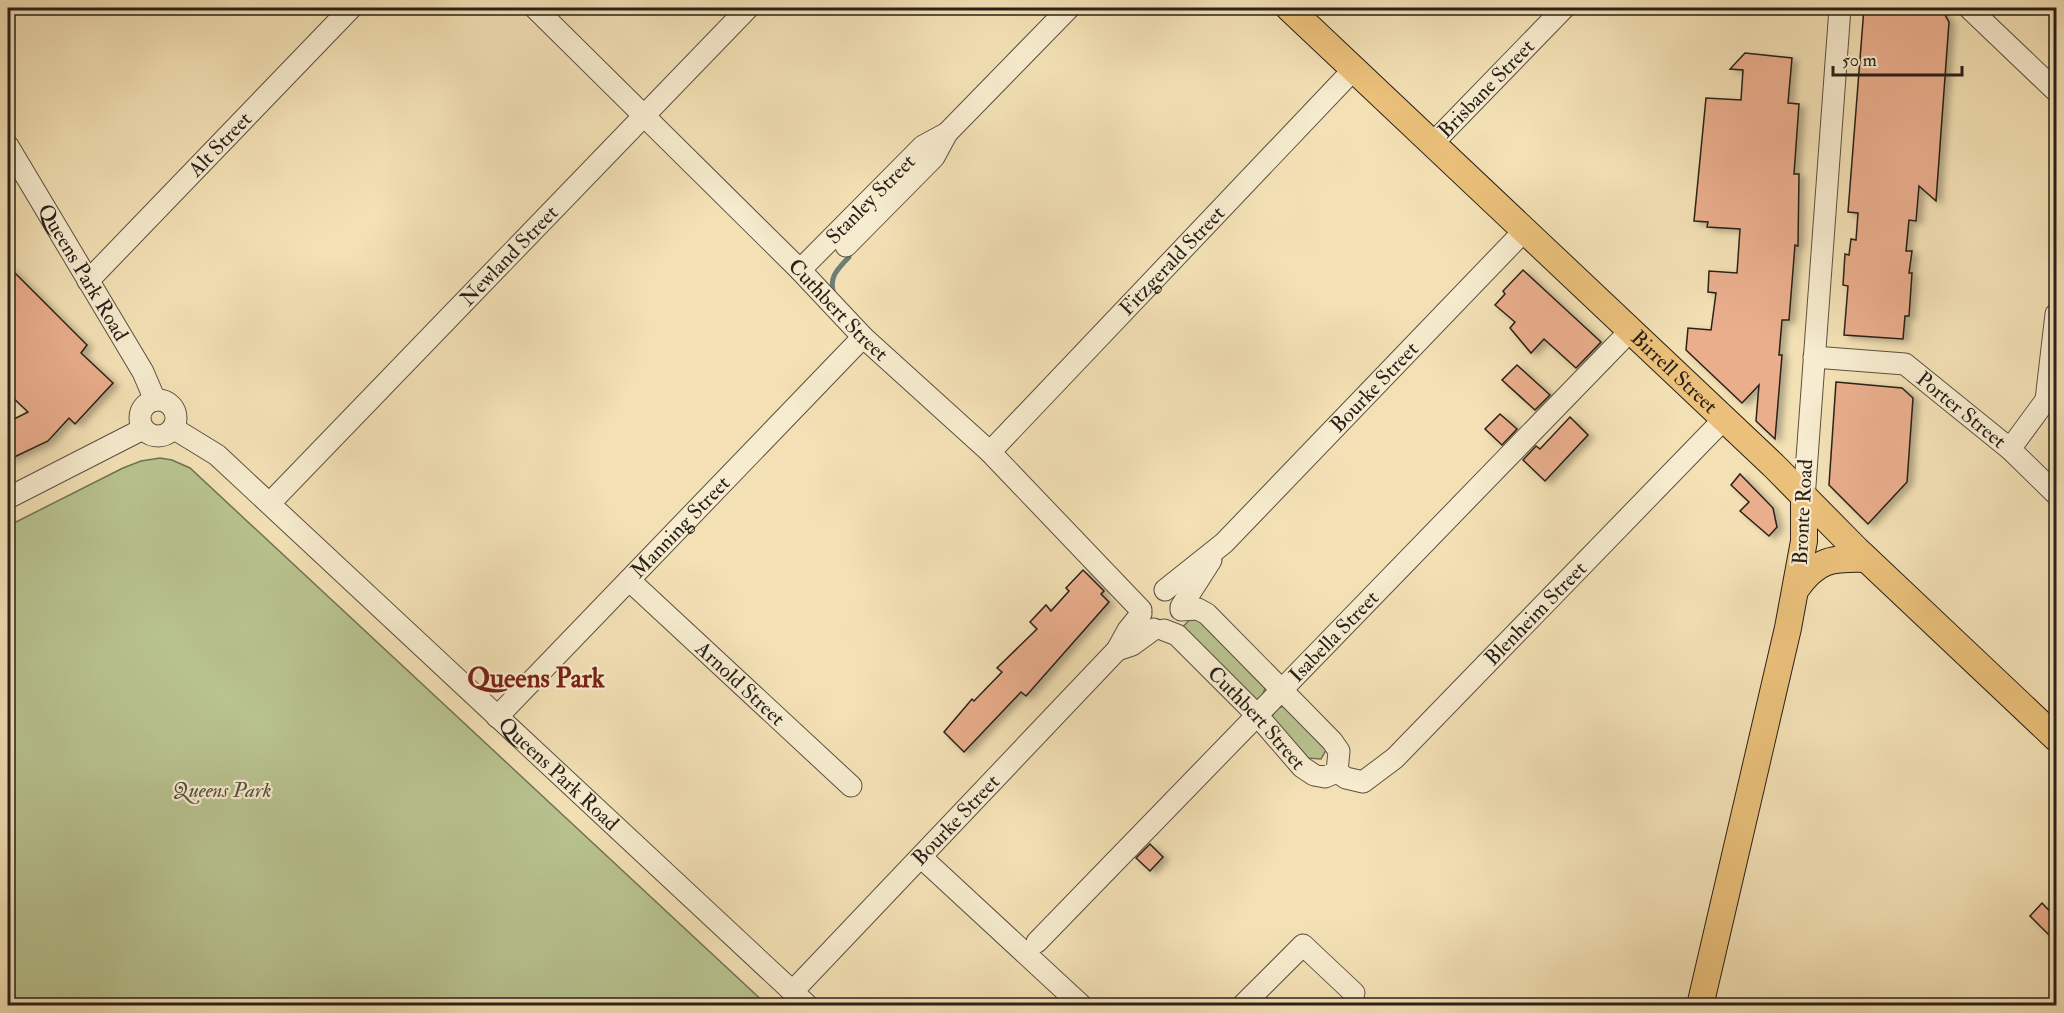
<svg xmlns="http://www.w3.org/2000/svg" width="2064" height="1013" viewBox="0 0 2064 1013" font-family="'IM FELL Double Pica',serif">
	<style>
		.green { fill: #b8c390; stroke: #717254; stroke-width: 1.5 }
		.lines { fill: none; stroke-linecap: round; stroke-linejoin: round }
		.stream { stroke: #6f7e76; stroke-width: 5 }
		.building { fill: #eaae8d; stroke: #2a2019; stroke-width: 1.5; filter: url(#shadow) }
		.minor-casing { stroke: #5c5040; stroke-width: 23 }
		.major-casing { stroke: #2a2019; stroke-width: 28 }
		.minor { stroke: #f7eccf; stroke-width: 21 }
		.major { stroke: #eac07a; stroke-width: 26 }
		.labels { text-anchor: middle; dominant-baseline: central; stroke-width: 4.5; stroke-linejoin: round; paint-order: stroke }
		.street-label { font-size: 21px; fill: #2a2019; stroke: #f7eccf }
		.park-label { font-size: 21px; font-style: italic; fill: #55513d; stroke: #f7eccf }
		.district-label { font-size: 27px; font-weight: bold; fill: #7a1f14; stroke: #f7eccf }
	</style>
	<defs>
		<filter id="shadow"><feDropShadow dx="5.5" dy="3" stdDeviation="3" flood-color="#0004"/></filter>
	</defs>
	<rect width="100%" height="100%" fill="#f3e1b5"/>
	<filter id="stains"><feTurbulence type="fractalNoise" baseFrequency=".00333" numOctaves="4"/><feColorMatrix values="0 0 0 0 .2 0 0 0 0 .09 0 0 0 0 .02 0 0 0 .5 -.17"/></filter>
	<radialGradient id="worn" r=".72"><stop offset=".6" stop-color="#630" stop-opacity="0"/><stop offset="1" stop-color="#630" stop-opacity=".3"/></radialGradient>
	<g class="green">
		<path d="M160,458L172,460L190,468L767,1005H8V526L123,468L141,461Z"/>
		<path d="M1191,618L1200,621L1265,688L1262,697L1256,701L1181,629Z"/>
		<path d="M1285,706L1326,750L1321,759L1308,758L1272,717L1276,708Z"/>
	</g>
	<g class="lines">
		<path class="stream" d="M834,294C828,277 838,269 849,257"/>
	</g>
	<g class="building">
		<path d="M1864,8H1941L1949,22L1936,201L1919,186L1916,221L1909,220L1906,251H1912L1909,273H1912L1909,316H1905L1903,339L1844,335L1848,286L1843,285L1845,254L1849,255L1851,239L1856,240L1858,213L1848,212Z"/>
		<path d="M1745,53L1792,58L1788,103L1799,104L1794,174H1799L1798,246L1795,245L1789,320H1782L1779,355H1782L1775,439L1756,421L1759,385L1742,403L1686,350L1688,328L1711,330L1716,293L1708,292L1709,271L1737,273L1740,229L1707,227L1708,222L1694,221L1706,98L1741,100L1743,70L1730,69Z"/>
		<path d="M8,266L87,345L81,353L113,383L75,424L69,418L48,441L8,460V422L28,412L8,393Z"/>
		<path d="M1523,270L1601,342L1576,368L1544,339L1531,353L1510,328L1515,322L1495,305L1505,294L1503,291Z"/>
		<path d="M1517,365L1550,395L1535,410L1502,380Z"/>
		<path d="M1836,382L1902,388L1913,398L1907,482L1868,524L1829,485Z"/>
		<path d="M1500,414L1517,429L1502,445L1485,429Z"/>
		<path d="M1570,417L1588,435L1545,481L1523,460L1536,446L1540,449Z"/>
		<path d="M1740,474L1773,508L1777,527L1769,536L1740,511L1749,502L1731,485Z"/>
		<path d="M1083,570L1104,591L1101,594L1109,602L1026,696L1021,692L964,752L944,732L972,699L974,701L1002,672L997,668L1037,629L1030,622L1046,605L1051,611L1069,591L1066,588Z"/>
		<path d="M1150,844L1163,857L1150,871L1136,858Z"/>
		<path d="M2042,903L2056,918V929L2050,936L2030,916Z"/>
	</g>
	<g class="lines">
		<defs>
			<g id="minor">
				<path id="s1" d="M535,8L800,270L863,337L990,452L1141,610"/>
				<path d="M1969,8L2056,91"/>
				<path id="s2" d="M1433,143L1564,8"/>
				<path id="s3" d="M8,146L143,372L155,400"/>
				<path d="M846,246L934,157L947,133"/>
				<path id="s4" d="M800,270L923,146L947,133L1069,8"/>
				<path id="s5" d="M88,281L351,8"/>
				<path id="s6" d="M1814,357L1905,364L2010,449L2056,494"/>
				<circle cx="158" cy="418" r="18"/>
				<path id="s7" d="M173,428L217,455L808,1006"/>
				<path d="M2010,449L2046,400L2056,314"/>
				<path id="s8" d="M990,452L1354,69"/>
				<path d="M8,498L143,429"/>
				<path d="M1804,499L1840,8"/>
				<path id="s9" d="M270,503L748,8"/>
				<path id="s10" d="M629,580L851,786"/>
				<path id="s11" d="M1165,590L1224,543L1525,230"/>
				<path d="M1181,607L1211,560"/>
				<path id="s12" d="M1164,630L1177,635L1257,715L1302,767L1314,775L1325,777L1337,772L1339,751L1332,741L1207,614L1198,609L1181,610"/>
				<path d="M1117,650L1132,645L1154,629"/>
				<path id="s13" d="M497,717L863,337"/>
				<path id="s14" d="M1337,772L1346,778L1363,782L1395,758L1724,419"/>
				<path d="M921,857L1082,1006"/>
				<path id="s15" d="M1037,942L1631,330"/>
				<path id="s16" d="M793,991L1117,650L1128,630L1141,614"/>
				<path d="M1242,1006L1303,945L1354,993"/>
			</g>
			<g id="major">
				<path id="s17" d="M1289,8L1773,465L1857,550L2056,738"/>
				<path d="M1796,589C1817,559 1832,558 1866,559"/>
				<path d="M1700,1006L1788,628L1804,541V499"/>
			</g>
		</defs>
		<use href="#minor" class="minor-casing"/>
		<use href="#major" class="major-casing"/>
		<use href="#minor" class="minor"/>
		<use href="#major" class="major"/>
	</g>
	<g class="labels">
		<g class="street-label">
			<text stroke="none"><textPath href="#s2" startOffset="76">Brisbane Street</textPath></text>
			<text stroke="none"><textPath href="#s5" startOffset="190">Alt Street</textPath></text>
			<text stroke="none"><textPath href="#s4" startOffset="100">Stanley Street</textPath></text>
			<text stroke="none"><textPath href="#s9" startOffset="344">Newland Street</textPath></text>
			<text stroke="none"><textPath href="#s8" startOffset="264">Fitzgerald Street</textPath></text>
			<text stroke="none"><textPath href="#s3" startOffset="147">Queens Park Road</textPath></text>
			<text stroke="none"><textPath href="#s1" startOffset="428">Cuthbert Street</textPath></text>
			<text stroke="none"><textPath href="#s17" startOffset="530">Birrell Street</textPath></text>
			<text stroke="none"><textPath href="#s11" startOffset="292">Bourke Street</textPath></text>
			<text stroke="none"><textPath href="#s6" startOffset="164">Porter Street</textPath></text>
			<text transform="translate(1803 512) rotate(-87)">Bronte Road</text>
			<text stroke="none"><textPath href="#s13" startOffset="264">Manning Street</textPath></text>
			<text stroke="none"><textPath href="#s14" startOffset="270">Blenheim Street</textPath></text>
			<text stroke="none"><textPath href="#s15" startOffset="426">Isabella Street</textPath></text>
			<text stroke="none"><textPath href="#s10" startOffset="152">Arnold Street</textPath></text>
			<text stroke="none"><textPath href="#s12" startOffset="129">Cuthbert Street</textPath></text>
			<text stroke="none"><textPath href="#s7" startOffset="519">Queens Park Road</textPath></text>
			<text stroke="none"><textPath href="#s16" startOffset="236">Bourke Street</textPath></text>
		</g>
		<g class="park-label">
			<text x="222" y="790">Queens Park</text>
		</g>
		<g class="district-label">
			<text x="536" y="678">Queens Park</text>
		</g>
	</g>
	<rect width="2064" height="1013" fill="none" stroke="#f3e1b5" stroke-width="30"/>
	<rect x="9" y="9" width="2046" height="995" fill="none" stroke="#2a2019" stroke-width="3"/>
	<rect x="15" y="15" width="2034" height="983" fill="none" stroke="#2a2019" stroke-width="1.5"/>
	<path d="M1833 66v9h129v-9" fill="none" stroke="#2a2019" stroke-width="3"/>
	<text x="1842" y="66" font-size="18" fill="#2a2019" stroke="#f7eccf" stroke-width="4.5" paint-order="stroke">50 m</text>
	<rect width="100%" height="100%" filter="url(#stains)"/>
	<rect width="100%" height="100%" fill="url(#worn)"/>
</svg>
